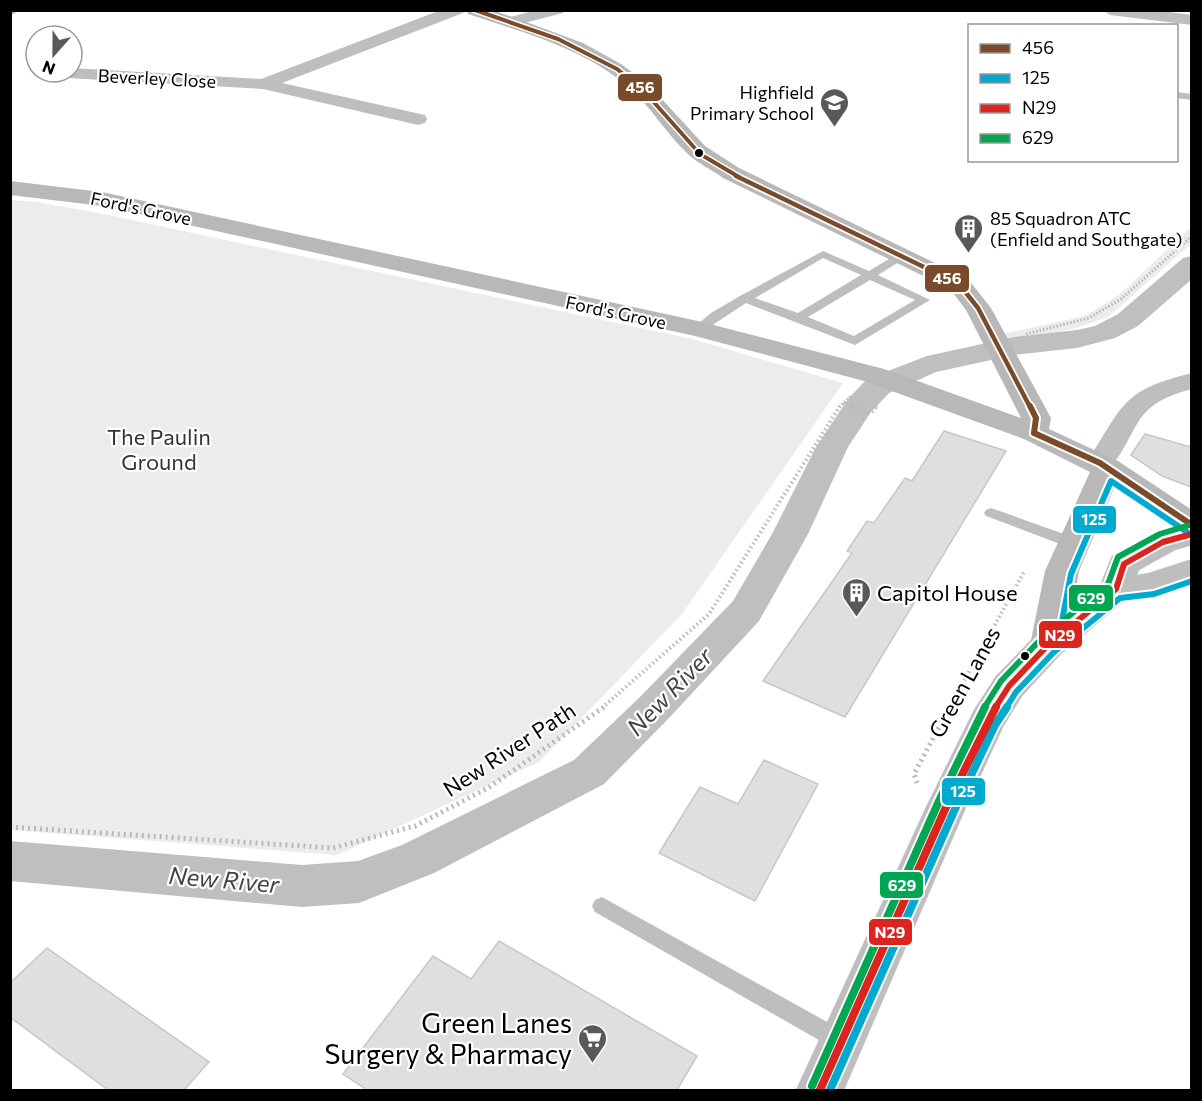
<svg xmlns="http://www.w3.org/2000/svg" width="1202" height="1101" viewBox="0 0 1202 1101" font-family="Commissioner,sans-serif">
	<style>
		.green { fill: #ececec }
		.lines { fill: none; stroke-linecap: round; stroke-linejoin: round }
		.canal { fill: #bfbfbf; fill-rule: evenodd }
		.building { fill: #dfdfdf; stroke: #c7c7c7; stroke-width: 1.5 }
		.primary-casing { stroke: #dbdbdb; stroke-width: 1 }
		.path-far2 { stroke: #b9b9b9; stroke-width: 3; stroke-dasharray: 1.5 2; stroke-linecap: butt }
		.path-far1 { stroke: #b9b9b9; stroke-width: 4; stroke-dasharray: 1.5 3; stroke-linecap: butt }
		.path { stroke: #b9b9b9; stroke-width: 5; stroke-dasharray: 2 4; stroke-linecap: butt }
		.lane { fill: #bebebe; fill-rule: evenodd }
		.street { fill: #bebebe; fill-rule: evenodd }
		.secondary { fill: #b8b8b8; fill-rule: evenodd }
		.primary { fill: #bebebe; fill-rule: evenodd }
		.bus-1-far2-casing { stroke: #fff; stroke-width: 7 }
		.bus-1-far1-casing { stroke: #fff; stroke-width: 8 }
		.bus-1-casing { stroke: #fff; stroke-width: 10 }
		.bus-2-far1-casing { stroke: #fff; stroke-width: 10 }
		.bus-2-casing { stroke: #fff; stroke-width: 12 }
		.bus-3-far1-casing { stroke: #fff; stroke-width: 10 }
		.bus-3-casing { stroke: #fff; stroke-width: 12 }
		.bus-4-far1-casing { stroke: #fff; stroke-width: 10 }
		.bus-4-casing { stroke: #fff; stroke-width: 12 }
		.bus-1-far2 { stroke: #7a4b2a; stroke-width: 4 }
		.bus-1-far1 { stroke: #7a4b2a; stroke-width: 4.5 }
		.bus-1 { stroke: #7a4b2a; stroke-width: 6 }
		.bus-2-far1 { stroke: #00a9ce; stroke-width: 6 }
		.bus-2 { stroke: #00a9ce; stroke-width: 8 }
		.bus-3-far1 { stroke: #dc241f; stroke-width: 6 }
		.bus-3 { stroke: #dc241f; stroke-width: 8 }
		.bus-4-far1 { stroke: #00a651; stroke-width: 6 }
		.bus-4 { stroke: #00a651; stroke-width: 8 }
		.bus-dot { fill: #000; stroke: #fff; stroke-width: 2 }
		.labels { text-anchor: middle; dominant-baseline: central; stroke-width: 4.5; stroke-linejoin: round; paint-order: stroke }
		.far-street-label { font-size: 18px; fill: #000; stroke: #fff }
		.far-poi-label { font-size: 18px; fill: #000; stroke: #fff; text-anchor: end }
		.park-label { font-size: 22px; fill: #333; stroke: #fff }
		.poi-label { font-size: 22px; fill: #000; stroke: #fff; text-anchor: start }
		.street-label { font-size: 22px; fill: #000; stroke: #fff }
		.water-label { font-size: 24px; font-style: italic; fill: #444; stroke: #fff }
		.near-poi-label { font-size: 27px; fill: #000; stroke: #fff; text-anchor: end }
		.line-badge { stroke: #fff; stroke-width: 2 }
		.badge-label { font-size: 16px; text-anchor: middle; font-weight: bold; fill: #fff }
	</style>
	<rect width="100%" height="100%" fill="#fff"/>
	<g class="green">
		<path d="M11,200L37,202L94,212L692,339L843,383L682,614L539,762L337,855L11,830Z"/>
		<path d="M1191,227V244L1108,317L1076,328L1010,342L1002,334L1085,316L1119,295Z"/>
	</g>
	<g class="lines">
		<path class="canal" d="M1192,256V279L1138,326L1115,338L1077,348L1014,355L936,372L889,393L871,412L848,447L808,534L759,621L670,717L604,784L434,873L359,903L302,907L10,881V841L302,865L358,861L402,845L574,760L642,695L733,601L772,534L816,447L848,399L867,379L927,356L1014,337L1077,330L1095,326L1118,314L1183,258Z"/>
	</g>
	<g class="building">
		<path d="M944,431L1006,451L845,717L763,681L852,553L847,551L867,521L874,523L905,478L912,481Z"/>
		<path d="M1145,434L1191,447V487L1162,476L1131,455Z"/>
		<path d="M764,760L818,784L755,901L659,853L700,787L738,804Z"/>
		<path d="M499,941L697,1056L677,1090H367L343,1074L433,956L471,979Z"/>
		<path d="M47,948L209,1062L184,1090H108L10,1017V983Z"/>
	</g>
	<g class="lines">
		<defs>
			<path id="primary" d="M1192,523V545L1175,550L1139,570L1137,575L1149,573L1192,559V584L1152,597L1125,600L1061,654L1022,696L1003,727L967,805L844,1090H796L927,805L974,710L996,676L1035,636L1101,583L1112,556L1151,534Z"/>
		</defs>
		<use href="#primary" class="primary-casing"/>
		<g class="path-far2">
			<path d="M1026,334L1089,318L1121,299L1192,236"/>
			<path d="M843,403L855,407"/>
			<path d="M839,407L852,395"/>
			<path d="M876,407L878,405"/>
		</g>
		<g class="path-far1">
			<path d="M851,406L871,413L877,406"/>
			<path d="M602,708L709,614L840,406"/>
			<path d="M949,708L1025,570"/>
		</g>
		<g class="path">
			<path d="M917,783L914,774L950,707"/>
			<path d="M10,827L333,848L415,826L488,788L604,707"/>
		</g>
		<g class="lane">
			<path d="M1176,92L1192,94V100L1176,98Z"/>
			<path d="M823,251L869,271L899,253H907V257L878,275L930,300L855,345L746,303L702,332L698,333L692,329L711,313L740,296ZM823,258L861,275L798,313L755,298ZM870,280L915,300L854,336L808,317Z"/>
			<path d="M991,508L1078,539L1080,543L1078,547H1068L986,516L984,513L986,510Z"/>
			<path d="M602,897L847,1033L850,1040L847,1047L839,1051L831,1047L595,912L592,906L595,900Z"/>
		</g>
		<g class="street">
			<path d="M441,10H464L463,13L282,83L425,115L427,119L425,123L418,125L263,89L50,77L44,76L41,72H72V68L261,79Z"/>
			<path d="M536,10H564L563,13L509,27L501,22L503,19Z"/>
			<path d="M1103,10H1153L1192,15V25L1110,15Z"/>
			<path d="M1192,373V389C1131,405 1142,427 1110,469L1100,472L1090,469L1086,463C1124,406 1119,391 1192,373Z"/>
		</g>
		<g class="secondary">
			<path d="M10,10H20L10,16Z"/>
			<path d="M466,10H492L521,20L583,43L621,64L648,84L705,146L739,168L968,279L991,308L1051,418L1049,429L1118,461L1192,510V536L1181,533L1114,488L1079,571L1066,645L1061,654L1048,658L1035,654L1030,645L1045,571L1090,472L1024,439L864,381L695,336L102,206L10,195V181L102,192L698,321L884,369L1021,418L966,310L950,289L723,178C712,170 699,164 689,155C666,134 651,106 627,86C583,48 522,32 468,14Z"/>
		</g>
		<use href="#primary" class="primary"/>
		<defs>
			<path id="bus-1-far2" d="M475,10L558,39L617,69L643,90L700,154L739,177"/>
			<path id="bus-1-far1" d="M736,176L959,284L978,308L1030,407"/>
			<g id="bus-1">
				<path d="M1030,406L1036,418L1034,433"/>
				<path d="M1034,433L1100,463L1192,525"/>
			</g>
			<g id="bus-2-far1">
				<path d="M1057,647L1071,574L1111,481L1187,532"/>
				<path d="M1006,708L1016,692L1054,652L1120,598L1154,594L1192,581"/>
			</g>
			<path id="bus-2" d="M830,1090L955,809L995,725L1007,707"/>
			<path id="bus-3-far1" d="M995,708L1009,686L1048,645L1116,589L1124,564L1163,542L1192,534"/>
			<path id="bus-3" d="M820,1090L947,805L996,707"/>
			<path id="bus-4-far1" d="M984,708L1001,681L1042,638L1108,584L1118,557L1160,534L1190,525"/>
			<path id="bus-4" d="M812,1086L939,801L985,707"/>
		</defs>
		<use href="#bus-1-far2" class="bus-1-far2-casing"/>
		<use href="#bus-1-far1" class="bus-1-far1-casing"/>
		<use href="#bus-1" class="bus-1-casing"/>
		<use href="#bus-2-far1" class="bus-2-far1-casing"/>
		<use href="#bus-2" class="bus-2-casing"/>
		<use href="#bus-3-far1" class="bus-3-far1-casing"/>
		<use href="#bus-3" class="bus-3-casing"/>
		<use href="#bus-4-far1" class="bus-4-far1-casing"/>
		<use href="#bus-4" class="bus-4-casing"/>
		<use href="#bus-1-far2" class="bus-1-far2"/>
		<use href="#bus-1-far1" class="bus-1-far1"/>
		<use href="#bus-1" class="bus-1"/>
		<use href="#bus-2-far1" class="bus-2-far1"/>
		<use href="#bus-2" class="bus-2"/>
		<use href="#bus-3-far1" class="bus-3-far1"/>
		<use href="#bus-3" class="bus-3"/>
		<use href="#bus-4-far1" class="bus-4-far1"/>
		<use href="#bus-4" class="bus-4"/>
	</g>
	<defs>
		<symbol id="school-pin" viewBox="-11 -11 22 30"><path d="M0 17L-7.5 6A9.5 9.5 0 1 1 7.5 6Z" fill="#595959" stroke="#fff"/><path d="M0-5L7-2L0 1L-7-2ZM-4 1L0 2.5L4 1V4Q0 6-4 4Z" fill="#fff"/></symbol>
		<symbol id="building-pin" viewBox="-11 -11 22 30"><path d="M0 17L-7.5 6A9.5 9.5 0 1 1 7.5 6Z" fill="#595959" stroke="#fff"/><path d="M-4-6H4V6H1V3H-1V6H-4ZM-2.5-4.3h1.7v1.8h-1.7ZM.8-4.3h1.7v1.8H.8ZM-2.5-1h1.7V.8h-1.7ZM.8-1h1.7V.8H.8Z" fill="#fff"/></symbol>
		<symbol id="supermarket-pin" viewBox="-11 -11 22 30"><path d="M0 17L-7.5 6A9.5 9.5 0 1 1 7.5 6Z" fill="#595959" stroke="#fff"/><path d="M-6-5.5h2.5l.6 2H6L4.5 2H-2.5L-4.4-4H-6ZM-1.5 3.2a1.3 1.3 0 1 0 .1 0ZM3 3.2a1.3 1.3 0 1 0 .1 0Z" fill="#fff"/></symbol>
	</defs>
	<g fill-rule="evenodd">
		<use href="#school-pin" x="818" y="86" width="33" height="45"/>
		<use href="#building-pin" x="952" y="212" width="33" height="45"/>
		<use href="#building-pin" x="840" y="576" width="33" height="45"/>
		<use href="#supermarket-pin" x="576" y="1022" width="33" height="45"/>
	</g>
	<g class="bus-dot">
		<circle cx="699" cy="153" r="5"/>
		<circle cx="1025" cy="656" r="5"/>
	</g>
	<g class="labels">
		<g class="far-street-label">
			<text transform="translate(157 78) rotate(3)">Beverley Close</text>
			<text transform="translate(141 208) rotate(12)">Ford's Grove</text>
			<text transform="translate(616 312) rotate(12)">Ford's Grove</text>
		</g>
		<g class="far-poi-label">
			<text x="814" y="92">Highfield<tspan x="814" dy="21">Primary School</tspan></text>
			<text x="990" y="218" text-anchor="start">85 Squadron ATC<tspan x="990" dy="21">(Enfield and Southgate)</tspan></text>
		</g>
		<g class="park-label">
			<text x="159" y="436">The Paulin<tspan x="159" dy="25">Ground</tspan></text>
		</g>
		<g class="poi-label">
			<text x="877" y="592">Capitol House</text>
		</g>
		<g class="street-label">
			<text transform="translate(964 682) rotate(-61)">Green Lanes</text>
			<text transform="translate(509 749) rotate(-33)">New River Path</text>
		</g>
		<g class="water-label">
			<text transform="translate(669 691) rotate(-46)">New River</text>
			<text transform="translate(224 879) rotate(5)">New River</text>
		</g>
		<g class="near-poi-label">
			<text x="572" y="1022">Green Lanes<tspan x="572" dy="31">Surgery &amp; Pharmacy</tspan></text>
		</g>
	</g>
	<g class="line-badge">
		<rect x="617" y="73" width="46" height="29" rx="6" fill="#7a4b2a"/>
		<rect x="924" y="264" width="46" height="29" rx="6" fill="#7a4b2a"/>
		<rect x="1072" y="505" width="45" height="29" rx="6" fill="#00a9ce"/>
		<rect x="1068" y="584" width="46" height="28" rx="6" fill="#00a651"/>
		<rect x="1038" y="620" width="45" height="29" rx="6" fill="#dc241f"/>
		<rect x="941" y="777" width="45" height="29" rx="6" fill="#00a9ce"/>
		<rect x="879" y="871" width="45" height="28" rx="6" fill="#00a651"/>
		<rect x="868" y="918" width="45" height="28" rx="6" fill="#dc241f"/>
	</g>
	<g class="badge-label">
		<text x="640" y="93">456</text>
		<text x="947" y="284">456</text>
		<text x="1094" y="525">125</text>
		<text x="1091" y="604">629</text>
		<text x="1060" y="641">N29</text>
		<text x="963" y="797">125</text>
		<text x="902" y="891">629</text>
		<text x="890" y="938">N29</text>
	</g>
	<rect width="1202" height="1101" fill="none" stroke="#000000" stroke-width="24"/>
	<rect x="968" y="24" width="210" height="138" fill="#ffffff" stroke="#999999" stroke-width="1.5"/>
	<rect x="980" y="44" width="30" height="9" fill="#7a4b2a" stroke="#999999" stroke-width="1.5"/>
	<text x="1022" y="54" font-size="18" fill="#000000">456</text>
	<rect x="980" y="74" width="30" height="9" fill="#00a9ce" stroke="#999999" stroke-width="1.5"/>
	<text x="1022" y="84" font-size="18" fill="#000000">125</text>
	<rect x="980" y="104" width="30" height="9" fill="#dc241f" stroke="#999999" stroke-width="1.5"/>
	<text x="1022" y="114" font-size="18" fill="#000000">N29</text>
	<rect x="980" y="134" width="30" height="9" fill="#00a651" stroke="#999999" stroke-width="1.5"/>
	<text x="1022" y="144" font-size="18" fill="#000000">629</text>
	<g transform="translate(54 54) rotate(201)"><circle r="28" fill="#ffffff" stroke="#999999" stroke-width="1.5"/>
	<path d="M0-4.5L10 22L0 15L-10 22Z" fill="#595959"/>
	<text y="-9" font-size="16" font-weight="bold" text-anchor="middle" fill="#000000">N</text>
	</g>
</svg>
